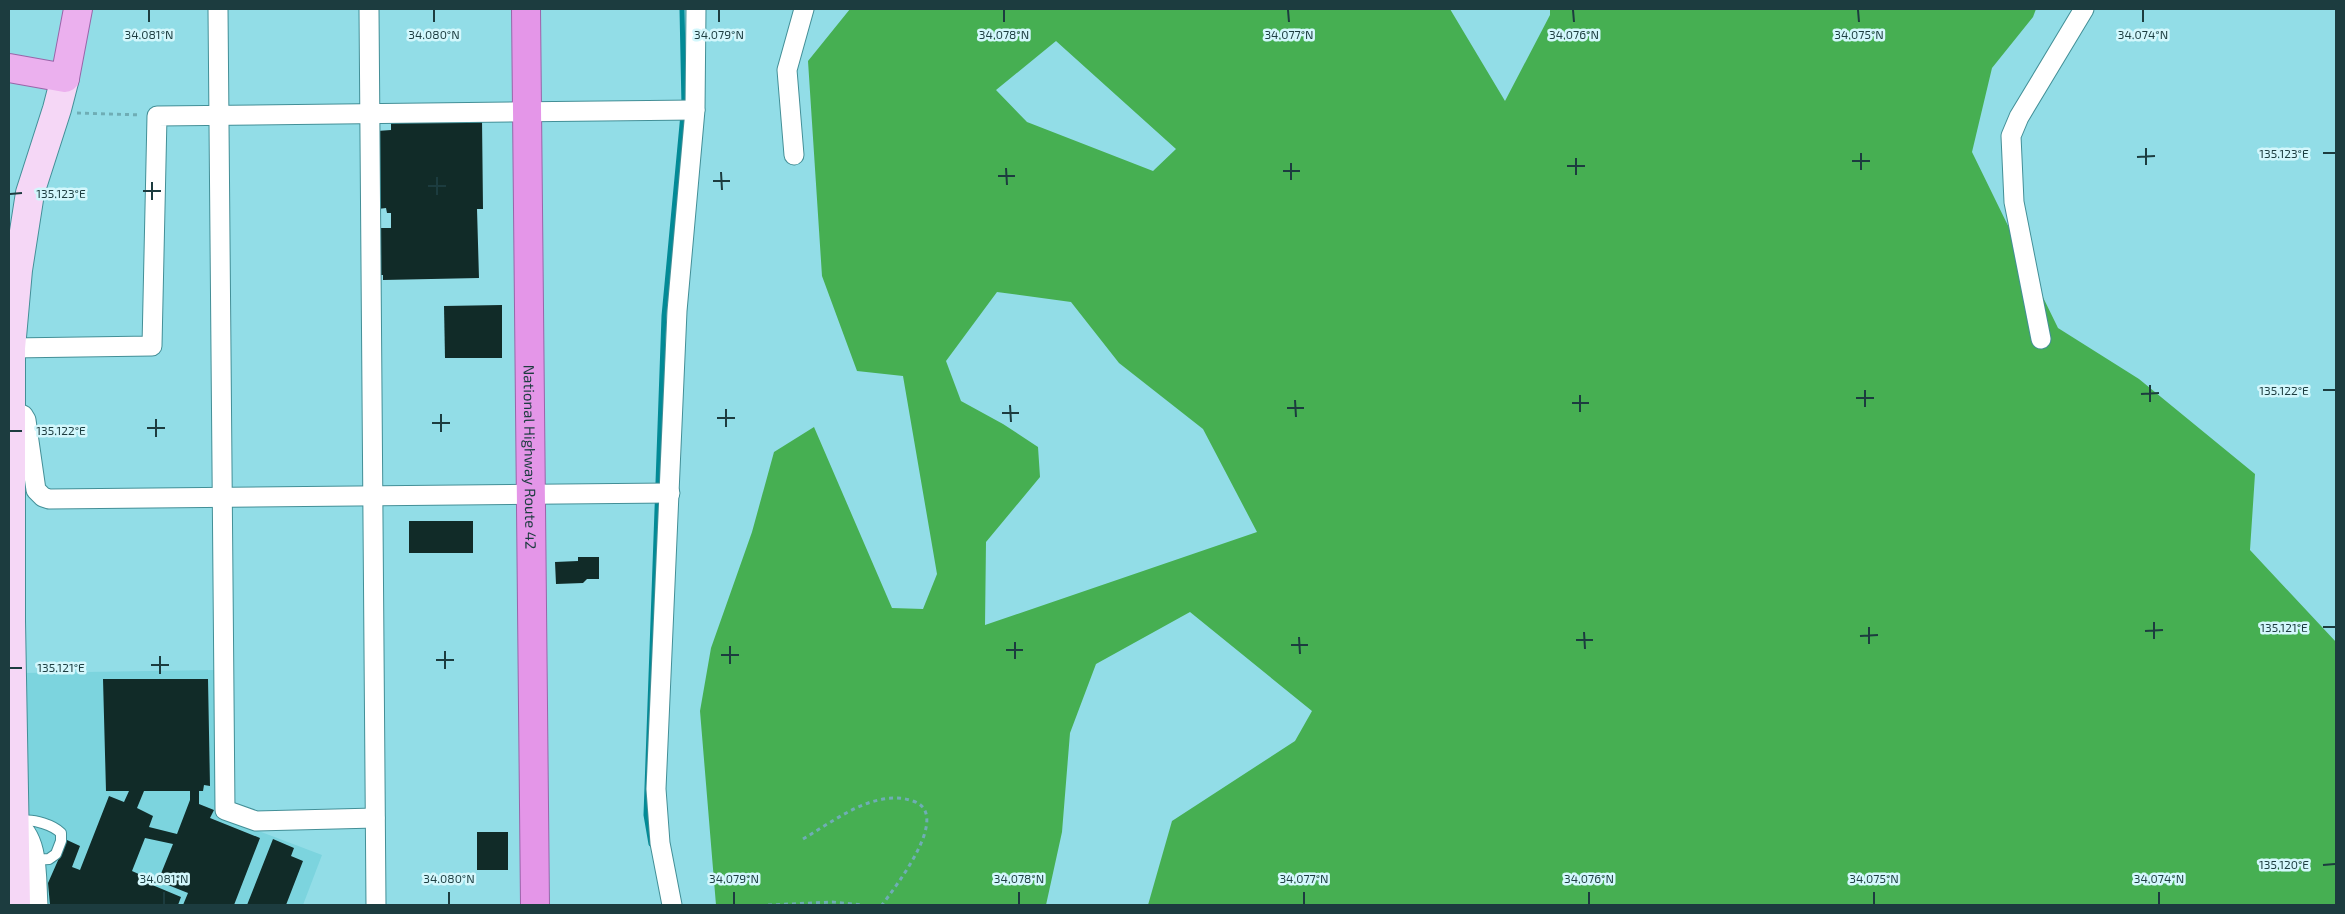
<svg xmlns="http://www.w3.org/2000/svg" width="2345" height="914" viewBox="0 0 2345 914" font-family="'Exo 2',sans-serif">
	<style>
		.built { fill: #7cd4de }
		.forest { fill: #46af52; fill-rule: evenodd }
		.lines { fill: none; stroke-linecap: round; stroke-linejoin: round }
		.stream { stroke: #028a96; stroke-width: 5 }
		.building { fill: #112b28; fill-rule: evenodd }
		.service-casing { stroke: #438f97; stroke-width: 12 }
		.minor-casing { stroke: #438f97; stroke-width: 21 }
		.secondary-casing { stroke: #438f97; stroke-width: 30 }
		.primary-casing { stroke: #9965a9; stroke-width: 30 }
		.trunk-casing { stroke: #9965a9; stroke-width: 30 }
		.path { stroke: #6fadb5; stroke-width: 3; stroke-dasharray: 4 4; stroke-linecap: butt }
		.service { stroke: #fff; stroke-width: 10 }
		.minor { stroke: #fff; stroke-width: 19 }
		.secondary { stroke: #f5d7f6; stroke-width: 28 }
		.primary { stroke: #ebb0ee; stroke-width: 28 }
		.trunk { stroke: #e496e8; stroke-width: 28 }
		.ticks { fill: none; stroke: #1c3c3f; stroke-width: 2 }
		.labels { text-anchor: middle; dominant-baseline: central; stroke-width: 5; stroke-linejoin: round; paint-order: stroke }
		.street-label { font-size: 15px; fill: #1c3c3f; stroke: #d3f7fc }
		.ticks-label { font-size: 12px; text-anchor: middle; fill: #1c3c3f; stroke: #d3f7fc; stroke-width: 5; stroke-linejoin: round; paint-order: stroke }
	</style>
	<rect width="100%" height="100%" fill="#92dde7"/>
	<path class="built" d="M214,670L216,815L322,855L303,905H43L22,798L21,673Z"/>
	<path class="forest" d="M850,9H1450L1505,101L1550,15V9H2036L2033,17L1992,68L1972,152L2058,328L2139,379L2255,474L2250,550L2336,642V905H1148L1172,821L1295,741L1312,711L1190,612L1096,664L1070,733L1062,832L1046,905H716L700,711L711,648L752,532L774,452L814,427L892,608L923,609L937,574L903,376L857,371L822,276L808,61ZM1056,41L1176,149L1153,171L1027,122L996,90ZM997,292L1071,302L1119,363L1203,429L1257,532L985,625L986,542L1040,477L1038,447L1003,424L961,401L946,361Z"/>
	<g class="lines">
		<g class="stream">
			<path d="M682,9L684,106"/>
			<path d="M651,844L646,815L664,316L683,114"/>
		</g>
	</g>
	<g class="building">
		<path d="M482,119L483,209H477L479,278L383,280V275H377V228H391V213H387L386,208L378,209L377,131L391,130V121Z"/>
		<path d="M502,305V358H445L444,306Z"/>
		<rect x="409" y="521" width="64" height="32"/>
		<path d="M578,557H599V579H587L583,583L556,584L555,562L578,561Z"/>
		<path d="M103,679H208L210,786L204,785L203,791H199V804L214,810L210,818L260,838L234,905H183L188,893L158,881L173,844L145,838L132,871L152,880L150,884L181,897L178,905H50L48,883L67,840L80,846L72,867L80,870L109,796L124,802L129,791H106ZM144,791H190V800L177,834L149,827L153,816L137,808Z"/>
		<rect x="477" y="832" width="31" height="38"/>
		<path d="M273,839L294,848L291,856L303,861L286,905H247Z"/>
	</g>
	<g class="lines">
		<defs>
			<path id="service" d="M20,826L23,821C34,819 53,825 61,833V841L56,854L49,859L34,860"/>
			<g id="minor">
				<path d="M218,9L225,810L256,821L375,818"/>
				<path d="M369,9L376,905"/>
				<path d="M794,155L787,70L804,9"/>
				<path d="M2041,339L2014,202L2011,136L2019,117L2084,9"/>
				<path d="M11,348L152,346L157,116L695,110"/>
				<path d="M10,410L23,415L26,420L36,490L43,497L49,499L670,493"/>
				<path d="M15,823C40,836 36,881 38,905"/>
				<path d="M672,905L660,843L656,789L677,311L695,110L696,9"/>
			</g>
			<path id="secondary" d="M16,905L11,621V348L18,270L30,193L57,109L65,78"/>
			<path id="primary" d="M9,68L65,78L78,9"/>
			<g id="trunk">
				<path id="s1" d="M526,9L535,905"/>
			</g>
		</defs>
		<use href="#service" class="service-casing"/>
		<use href="#minor" class="minor-casing"/>
		<use href="#secondary" class="secondary-casing"/>
		<use href="#primary" class="primary-casing"/>
		<use href="#trunk" class="trunk-casing"/>
		<g class="path">
			<path d="M77,113L141,115"/>
			<path d="M803,839C825,826 847,810 871,802C885,798 899,796 913,801C953,814 895,887 882,905"/>
			<path d="M768,905L832,902L863,905"/>
		</g>
		<use href="#service" class="service"/>
		<use href="#minor" class="minor"/>
		<use href="#secondary" class="secondary"/>
		<use href="#primary" class="primary"/>
		<use href="#trunk" class="trunk"/>
	</g>
	<path class="ticks" d="M149,10V22M434,10V22M719,10V22M1004,10V22M1288,10L1289,22M1573,10L1574,22M1858,10L1859,22M2143,10V22M2146,148V165M1861,153V170M2323,153H2335M2137,157L2155,156M1576,158V175M1852,161H1870M1291,163V180M1567,166H1585M1006,168L1007,185M1283,171H1300M721,172L722,190M998,176H1015M437,177V195M713,181H730M152,182V200M428,186H446M143,191H161M10,194L22,193M2150,385V402M1865,390V407M2323,390H2335M2141,394L2159,393M1580,395V412M1856,398H1874M1295,400L1296,417M1572,403H1589M1010,405L1011,422M1287,408H1304M726,409V427M1002,413H1019M441,414V432M717,418H735M156,419V437M432,423H450M147,428H165M10,431H22M2154,622V639M1869,627V644M2323,627H2335M2145,631L2163,630M1584,632L1585,649M1860,636L1878,635M1299,637L1300,654M1576,640H1593M1015,642V659M1291,645H1308M730,646V664M1006,650H1023M445,651V669M721,655H739M160,656V674M436,660H454M151,665H169M10,668H22M2323,865L2335,864M164,892V904M449,892V904M734,892V904M1019,892V904M1304,892V904M1589,892V904M1874,892V904M2159,892V904"/>
	<g class="labels">
		<g class="street-label">
			<text stroke="none"><textPath href="#s1" startOffset="448">National Highway Route 42</textPath></text>
		</g>
	</g>
	<g class="ticks-label">
		<text x="149" y="39">34.081°N</text>
		<text x="434" y="39">34.080°N</text>
		<text x="719" y="39">34.079°N</text>
		<text x="1004" y="39">34.078°N</text>
		<text x="1289" y="39">34.077°N</text>
		<text x="1574" y="39">34.076°N</text>
		<text x="1859" y="39">34.075°N</text>
		<text x="2143" y="39">34.074°N</text>
		<text x="2284" y="158">135.123°E</text>
		<text x="61" y="198">135.123°E</text>
		<text x="2284" y="395">135.122°E</text>
		<text x="61" y="435">135.122°E</text>
		<text x="2284" y="632">135.121°E</text>
		<text x="61" y="672">135.121°E</text>
		<text x="2284" y="869">135.120°E</text>
		<text x="164" y="883">34.081°N</text>
		<text x="449" y="883">34.080°N</text>
		<text x="734" y="883">34.079°N</text>
		<text x="1019" y="883">34.078°N</text>
		<text x="1304" y="883">34.077°N</text>
		<text x="1589" y="883">34.076°N</text>
		<text x="1874" y="883">34.075°N</text>
		<text x="2159" y="883">34.074°N</text>
	</g>
	<rect width="2345" height="914" fill="none" stroke="#1c3c3f" stroke-width="20"/>
</svg>
